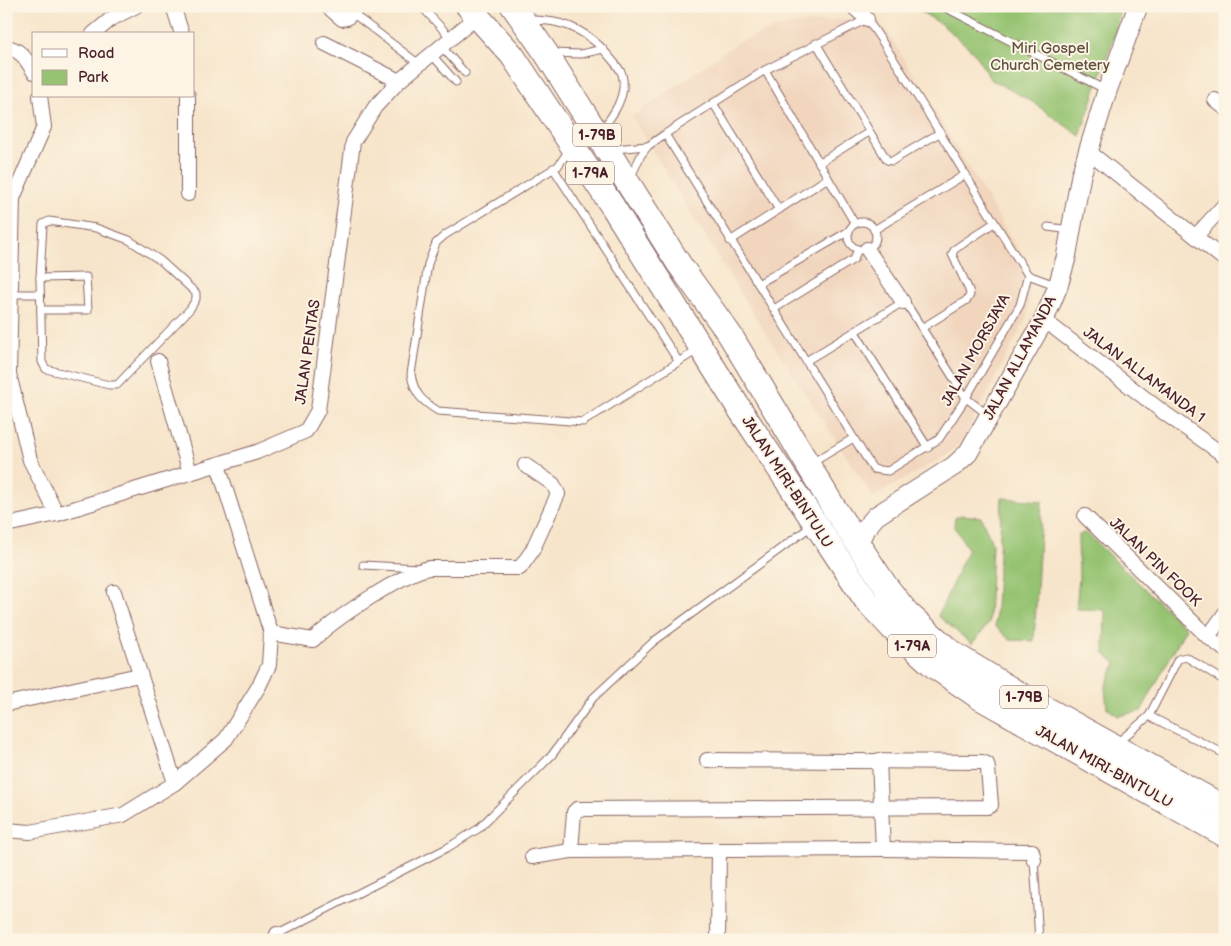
<svg xmlns="http://www.w3.org/2000/svg" width="1231" height="946" viewBox="0 0 1231 946" font-family="'Balsamiq Sans',sans-serif">
	<style>
		.built { fill: #f1d5bd }
		.green { fill: #95c371; stroke: #70714e }
		.lines { fill: none; stroke-linecap: round; stroke-linejoin: round }
		.lane-casing { stroke: #876463; stroke-width: 9 }
		.street-casing { stroke: #876463; stroke-width: 16 }
		.secondary-casing { stroke: #876463; stroke-width: 21 }
		.highway-casing { stroke: #876463; stroke-width: 26 }
		.lane { stroke: #fff; stroke-width: 7 }
		.street { stroke: #fff; stroke-width: 14 }
		.secondary { stroke: #fff; stroke-width: 19 }
		.highway { stroke: #fff; stroke-width: 24 }
		.labels { text-anchor: middle; dominant-baseline: central; stroke-width: 4; stroke-linejoin: round; paint-order: stroke }
		.shield { fill: #fcf5e5; stroke: #7f5f63; stroke-width: 1 }
		.shield-label { font-size: 14px; font-weight: bold; fill: #4a1f2b }
		.park-label { font-size: 15px; fill: #605040; stroke: #fcf5e5 }
		.street-label { font-size: 15px; fill: #4a1f2b; stroke: #fcf5e5 }
	</style>
	<rect width="100%" height="100%" fill="#fcf5e5"/>
	<filter id="ink" filterUnits="userSpaceOnUse"><feTurbulence type="fractalNoise" baseFrequency=".02" numOctaves="2"/><feDisplacementMap in="SourceGraphic" scale="10" xChannelSelector="R" yChannelSelector="G"/><feConvolveMatrix kernelMatrix="1 2 1 2 8 2 1 2 1" color-interpolation-filters="sRGB"/></filter>
	<filter id="wash" filterUnits="userSpaceOnUse"><feTurbulence type="fractalNoise" baseFrequency=".0096" numOctaves="4" result="noise"/><feDisplacementMap in="SourceGraphic" scale="20" xChannelSelector="R" yChannelSelector="G"/><feGaussianBlur stdDeviation="1.12" result="paint"/><feColorMatrix in="noise" values="0 0 0 0 0 0 0 0 0 0 0 0 0 0 0 0 0 1.4 0 .05"/><feComposite in="paint" operator="in"/></filter>
	<g filter="url(#wash)">
		<rect width="100%" height="100%" fill="#f7e5cb"/>
		<path class="built" d="M870,17L889,34L1032,273L1027,317L962,442L945,456L873,497L745,301L632,117L738,42L786,25Z"/>
		<g class="green">
			<path d="M912,6H1121L1115,33L1080,136L1031,101L990,79L973,51L941,24Z"/>
			<path d="M1002,498L1042,501L1034,641L1010,640L995,626Z"/>
			<path d="M961,515L981,517L992,543L989,623L972,644L938,616L968,549L954,526L955,518Z"/>
			<path d="M1085,532L1186,628L1141,711L1118,716L1107,708L1105,688L1116,663L1104,653L1105,610L1076,609L1079,577L1078,536Z"/>
		</g>
	</g>
	<g filter="url(#ink)">
		<g class="lines">
			<defs>
				<g id="lane">
					<path d="M421,6L451,38"/>
					<path d="M942,6L1106,90"/>
					<path d="M352,13L419,64"/>
					<path d="M529,20C559,19 582,28 603,49"/>
					<path d="M816,43L887,160L892,161L941,132"/>
					<path d="M441,46L465,73"/>
					<path d="M551,53L581,54L603,49C608,56 619,66 622,74C628,95 613,115 601,131"/>
					<path d="M431,54L456,82"/>
					<path d="M765,70L855,224"/>
					<path d="M713,103L779,210"/>
					<path d="M614,149L647,146"/>
					<path d="M569,150L558,166L445,235L436,243L428,264L411,374C414,394 422,401 438,411L583,422L699,349"/>
					<path d="M819,163L869,132"/>
					<path d="M553,168L679,362"/>
					<path d="M631,177L641,155L648,146L665,134L765,70L867,19C924,102 973,191 1028,275L1020,305L966,398L939,439L888,471L873,469L665,134"/>
					<path d="M49,221L96,228L129,240L161,261L196,293V299L190,309L117,385H109L46,369L42,362L40,278L43,224Z"/>
					<circle cx="862" cy="236" r="14"/>
					<path d="M1048,227L1070,230"/>
					<path d="M874,230L966,174"/>
					<path d="M730,241L828,178"/>
					<path d="M1028,275L1058,286"/>
					<path d="M40,278L86,277L88,310H41"/>
					<path d="M758,284L849,231"/>
					<path d="M11,294H40"/>
					<path d="M774,309L854,259L858,249"/>
					<path d="M922,328L967,300L970,295L969,290L952,254L955,249L994,223"/>
					<path d="M855,332L928,448"/>
					<path d="M806,361L903,302L906,303L966,398L988,415"/>
					<path d="M810,464L852,439"/>
					<path d="M363,565L419,568"/>
					<path d="M1149,716L1225,754"/>
					<path d="M1117,743L1149,716L1178,659L1186,657L1225,681"/>
					<path d="M1034,860L1039,940"/>
					<path d="M266,940L447,848L478,829L552,755L593,698L653,642L813,525"/>
				</g>
				<g id="street">
					<path d="M173,6L182,34"/>
					<path d="M327,6L342,19L347,18L359,6"/>
					<path d="M852,6L867,19"/>
					<path d="M93,34L111,19L136,6"/>
					<path d="M324,43L399,81"/>
					<path d="M6,47C21,49 27,61 34,72"/>
					<path d="M40,96L44,127L13,198L9,374L30,460L57,514"/>
					<path d="M1215,100L1225,108"/>
					<path d="M1088,151L1225,260"/>
					<path d="M188,194V96"/>
					<path d="M1196,236L1225,204"/>
					<path d="M867,249L903,302"/>
					<path d="M1044,320L1163,412L1225,456"/>
					<path d="M158,361L190,473"/>
					<path d="M1085,516L1208,637L1225,650"/>
					<path d="M6,525L57,514L257,452L306,431L318,410L353,142L375,107L399,81L478,16"/>
					<path d="M114,592L175,783"/>
					<path d="M271,633L313,640C333,620 403,573 429,568H520L532,551L558,494L553,484L525,465"/>
					<path d="M1208,637L1225,613"/>
					<path d="M6,704L139,675"/>
					<path d="M879,760L883,849"/>
					<path d="M6,830L30,832L123,815L175,783L226,739L259,686L269,665L271,633L218,465"/>
					<path d="M571,851L574,812L577,809L987,807L991,805L988,769L987,764L982,762L707,760"/>
					<path d="M532,857L571,851L883,849L1032,851L1034,860"/>
					<path d="M277,934L278,940"/>
					<path d="M718,940L719,850"/>
				</g>
				<path id="secondary" d="M858,544L865,529L876,516L954,466L968,453L1044,320L1058,286L1066,258L1081,175L1107,91L1138,6"/>
				<g id="highway">
					<path d="M468,6L512,55L613,207L737,405L866,600L892,628L934,666L979,697L1225,835"/>
					<path d="M513,6L546,53L679,264L730,335L834,508L885,585L907,613L952,653L1014,691L1225,808"/>
				</g>
			</defs>
			<use href="#lane" class="lane-casing"/>
			<use href="#street" class="street-casing"/>
			<use href="#secondary" class="secondary-casing"/>
			<use href="#highway" class="highway-casing"/>
			<use href="#lane" class="lane"/>
			<use href="#street" class="street"/>
			<use href="#secondary" class="secondary"/>
			<use href="#highway" class="highway"/>
		</g>
	</g>
	<g class="labels">
		<g class="shield">
			<rect x="573" y="123.5" width="48" height="23" rx="4"/>
			<rect x="566" y="161.5" width="48" height="23" rx="4"/>
			<rect x="888" y="634.5" width="48" height="23" rx="4"/>
			<rect x="1000" y="685.5" width="48" height="23" rx="4"/>
		</g>
		<g class="shield-label">
			<text x="597" y="135">1-79B</text>
			<text x="590" y="173">1-79A</text>
			<text x="912" y="646">1-79A</text>
			<text x="1024" y="697">1-79B</text>
		</g>
		<g class="park-label">
			<text x="1050" y="48">Miri Gospel<tspan x="1050" dy="17">Church Cemetery</tspan></text>
		</g>
		<g class="street-label">
			<text transform="translate(976 350) rotate(-61)">JALAN MORSJAYA</text>
			<text transform="translate(308 352) rotate(-82)">JALAN PENTAS</text>
			<text transform="translate(1020 358) rotate(-62)">JALAN ALLAMANDA</text>
			<text transform="translate(1144 375) rotate(37)">JALAN ALLAMANDA 1</text>
			<text transform="translate(787 482) rotate(57)">JALAN MIRI-BINTULU</text>
			<text transform="translate(1155 562) rotate(44)">JALAN PIN FOOK</text>
			<text transform="translate(1104 767) rotate(29)">JALAN MIRI-BINTULU</text>
		</g>
	</g>
	<rect width="1231" height="946" fill="none" stroke="#fcf5e5" stroke-width="25"/>
	<rect x="32" y="32" width="162" height="65" fill="#fcf5e5" stroke="#b59f9b"/>
	<rect x="42" y="49" width="25" height="8" fill="#ffffff" stroke="#b59f9b"/>
	<text x="78" y="58" font-size="15" fill="#4a1f2b">Road</text>
	<rect x="42" y="70" width="25" height="15" fill="#95c371" stroke="#b59f9b"/>
	<text x="78" y="82" font-size="15" fill="#4a1f2b">Park</text>
</svg>
